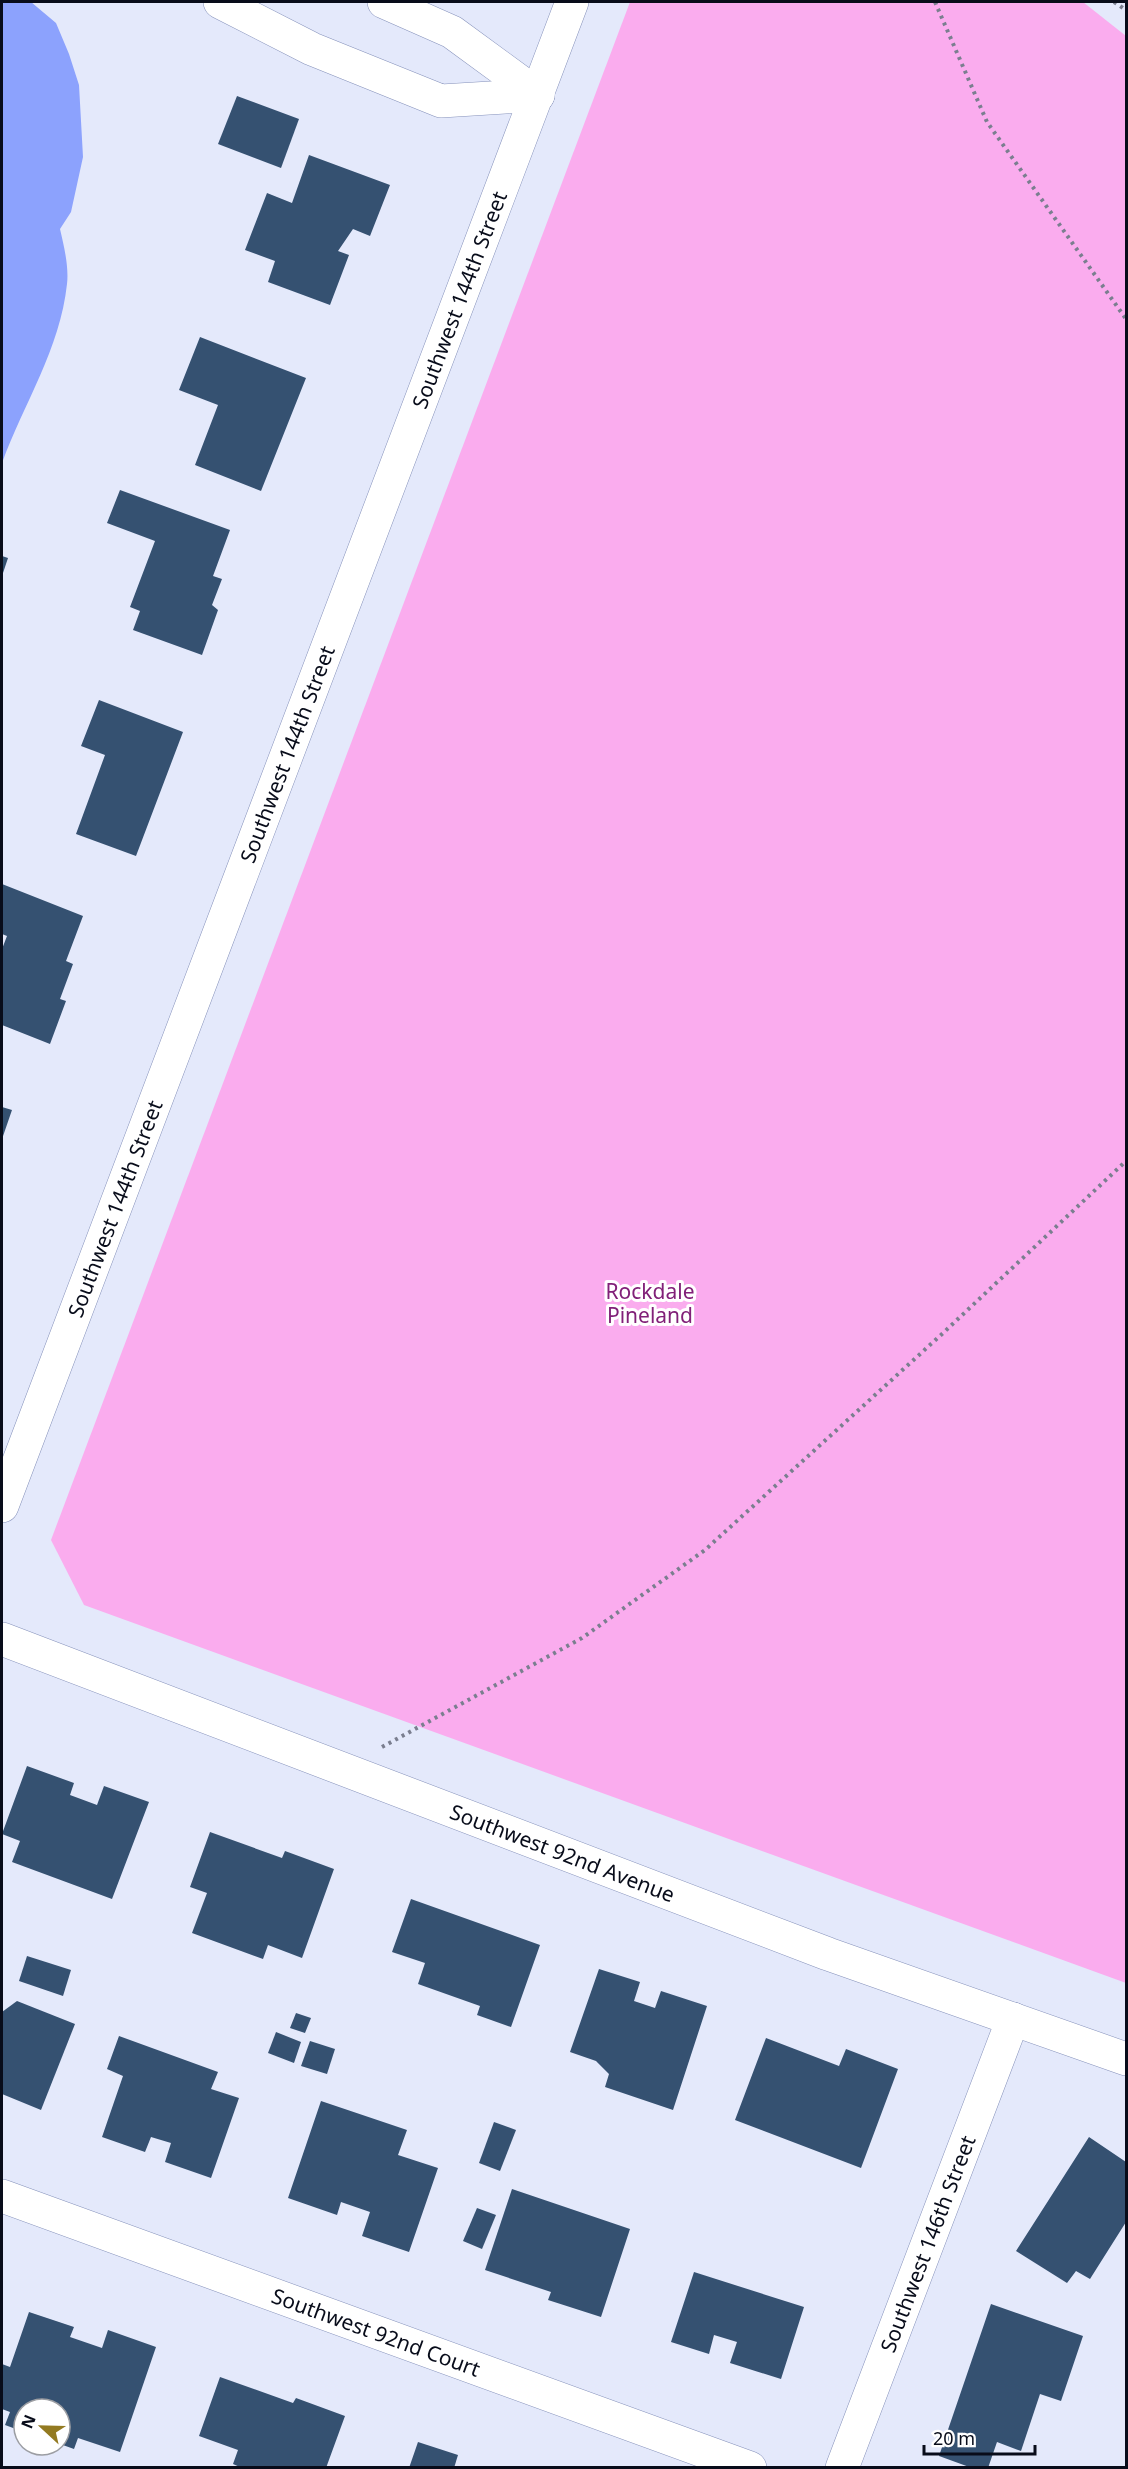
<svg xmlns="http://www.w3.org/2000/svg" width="1128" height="2469" viewBox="0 0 1128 2469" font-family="'Noto Sans',sans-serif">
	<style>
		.green { fill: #faacee }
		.water { fill: #8ca2fd }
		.building { fill: #355171 }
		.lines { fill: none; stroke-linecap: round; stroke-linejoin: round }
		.minor-casing { stroke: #8692bb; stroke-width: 34 }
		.tertiary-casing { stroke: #8692bb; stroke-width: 34 }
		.path { stroke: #7a7e8f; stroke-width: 4; stroke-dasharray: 3 4.5; stroke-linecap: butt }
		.minor { stroke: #fff; stroke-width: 33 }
		.tertiary { stroke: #fff; stroke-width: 33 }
		.labels { text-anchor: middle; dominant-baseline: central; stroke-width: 6; stroke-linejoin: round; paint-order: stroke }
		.street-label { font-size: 21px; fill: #080c1a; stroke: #fff }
		.park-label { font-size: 21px; fill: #812078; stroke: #fff }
	</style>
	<rect width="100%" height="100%" fill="#e4e9fb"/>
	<path class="green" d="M630,2H1083L1126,36V1983L84,1605L51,1540Z"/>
	<path class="water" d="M2,2H31L56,23L69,54L79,85L83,157L71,212L60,229C64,246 69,267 67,284C60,349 24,403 2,463Z"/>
	<g class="building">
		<path d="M237,96L299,119L281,168L218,144Z"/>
		<path d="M309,155L390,185L370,236L353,229L338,251L349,255L330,305L268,282L275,261L245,250L267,193L292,203Z"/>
		<path d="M200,337L306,378L261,491L195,465L218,405L179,390Z"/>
		<path d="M120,490L230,530L213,576L222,579L212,605L218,610L202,655L133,630L140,611L130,607L155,541L107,523Z"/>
		<path d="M2,556L8,558L2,576Z"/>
		<path d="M99,700L183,732L136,856L76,834L105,755L81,746Z"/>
		<path d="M2,884L83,916L66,961L73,964L60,999L66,1001L50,1044L2,1025V949L7,936L2,934Z"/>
		<path d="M2,1107L12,1110L2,1139Z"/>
		<path d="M27,1766L74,1783L70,1795L97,1805L104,1786L149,1802L112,1899L12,1862L20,1841L2,1834Z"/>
		<path d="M210,1832L282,1858L285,1851L334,1869L302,1958L268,1945L263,1959L192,1933L207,1893L190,1887Z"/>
		<path d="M411,1899L540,1945L511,2027L477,2015L480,2006L418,1984L425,1963L392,1952Z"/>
		<path d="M27,1956L71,1970L63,1996L19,1981Z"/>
		<path d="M599,1969L640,1982L634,2001L655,2008L661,1991L707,2006L673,2110L605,2087L609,2074L596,2061L570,2052Z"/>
		<path d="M17,2001L75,2024L41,2110L2,2094V2012Z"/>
		<path d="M296,2013L311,2018L305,2033L290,2028Z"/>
		<path d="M276,2032L301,2042L294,2063L268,2053Z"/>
		<path d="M119,2036L218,2072L211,2089L239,2098L211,2178L165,2162L171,2143L151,2137L145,2152L102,2137L123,2076L107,2069Z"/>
		<path d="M766,2038L839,2066L846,2049L898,2069L861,2168L735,2120Z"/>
		<path d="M310,2041L335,2049L327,2074L301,2066Z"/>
		<path d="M321,2101L407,2130L398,2155L438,2168L409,2252L362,2236L370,2212L341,2202L337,2215L288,2198Z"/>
		<path d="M494,2122L516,2130L500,2171L479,2163Z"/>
		<path d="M1089,2137L1126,2162V2222L1090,2279L1076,2271L1067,2283L1016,2251Z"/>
		<path d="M512,2189L630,2229L601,2317L548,2300L551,2292L485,2270Z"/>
		<path d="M477,2208L496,2215L482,2249L463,2241Z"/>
		<path d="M694,2272L804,2307L781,2379L730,2363L737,2342L714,2335L709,2354L671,2342Z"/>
		<path d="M991,2304L1083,2336L1061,2401L1040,2394L1021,2451L997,2442L988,2468H972L939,2456Z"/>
		<path d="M29,2312L74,2327L70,2337L102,2348L108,2330L156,2347L120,2452L78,2438L74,2449L60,2444V2409H24V2432L5,2425L10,2412L2,2409V2364L10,2367Z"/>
		<path d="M220,2377L293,2403L296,2398L345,2416L326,2468H242L233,2464L238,2450L199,2436Z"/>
		<path d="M418,2442L458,2455L454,2468H409Z"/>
	</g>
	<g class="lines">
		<defs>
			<g id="minor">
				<path d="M220,2L312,49L441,101L538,95"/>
				<path d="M384,2L452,32L538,95"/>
				<path id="s1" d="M2,2196L750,2468"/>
				<path id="s2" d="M842,2468L1013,2019"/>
			</g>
			<g id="tertiary">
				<path id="s3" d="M2,1506L572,2"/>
				<path id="s4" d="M2,1639L828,1954L1126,2059"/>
			</g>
		</defs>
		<use href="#minor" class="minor-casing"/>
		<use href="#tertiary" class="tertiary-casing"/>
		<g class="path">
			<path d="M935,2L987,122L1126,319"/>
			<path d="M1114,2L1126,10"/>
			<path d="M382,1747L582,1638L705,1550L942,1334L1126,1161"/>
		</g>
		<use href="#minor" class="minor"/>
		<use href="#tertiary" class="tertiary"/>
	</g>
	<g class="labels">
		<g class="street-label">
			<text stroke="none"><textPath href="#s3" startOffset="1290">Southwest 144th Street</textPath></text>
			<text stroke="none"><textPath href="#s3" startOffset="804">Southwest 144th Street</textPath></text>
			<text stroke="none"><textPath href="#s3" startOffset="318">Southwest 144th Street</textPath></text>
			<text stroke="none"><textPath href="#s4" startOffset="600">Southwest 92nd Avenue</textPath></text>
			<text stroke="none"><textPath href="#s2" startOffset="240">Southwest 146th Street</textPath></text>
			<text stroke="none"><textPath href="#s1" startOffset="398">Southwest 92nd Court</textPath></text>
		</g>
		<g class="park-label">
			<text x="650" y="1291">Rockdale<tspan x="650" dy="24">Pineland</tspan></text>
		</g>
	</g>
	<rect width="1128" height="2469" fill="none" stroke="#080c1a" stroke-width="6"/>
	<g transform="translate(42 2427) rotate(292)"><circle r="28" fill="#ffffff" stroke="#9c9ea3" stroke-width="1.5"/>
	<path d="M0-4.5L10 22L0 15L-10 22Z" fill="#937a21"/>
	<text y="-9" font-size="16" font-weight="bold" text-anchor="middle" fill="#080c1a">N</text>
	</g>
	<path d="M924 2445v9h111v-9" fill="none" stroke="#080c1a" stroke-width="3"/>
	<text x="933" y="2445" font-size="18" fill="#080c1a" stroke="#ffffff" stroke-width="4.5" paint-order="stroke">20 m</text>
</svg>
